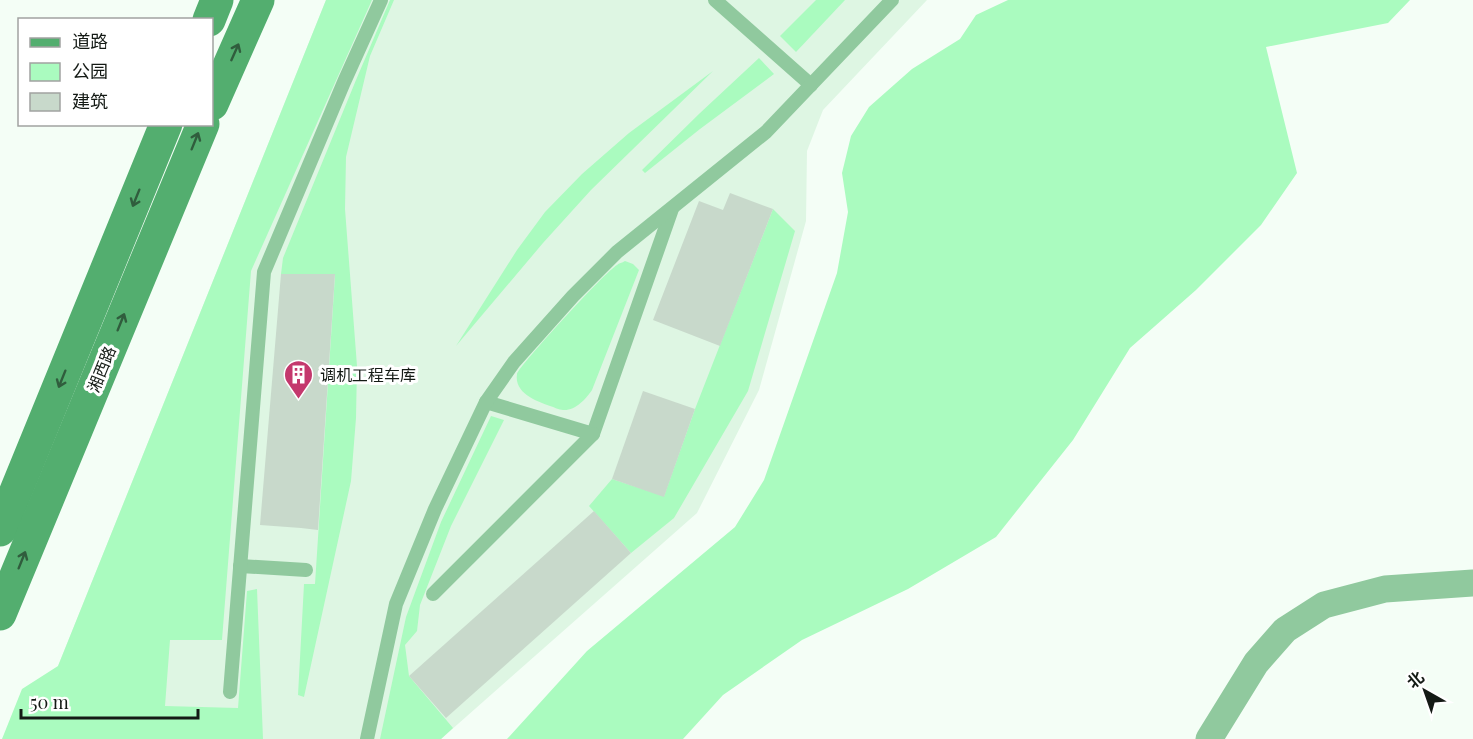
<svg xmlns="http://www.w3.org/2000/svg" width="1473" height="739" viewBox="0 0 1473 739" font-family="'Playfair Display','Noto Sans SC',serif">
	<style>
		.built { fill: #def6e3 }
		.green { fill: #aafbbf }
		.building { fill: #c8d9cb }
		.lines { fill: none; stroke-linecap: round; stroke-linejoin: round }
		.lane { stroke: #90c99e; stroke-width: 14 }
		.street { stroke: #90c99e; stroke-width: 27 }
		.secondary { stroke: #53ae6f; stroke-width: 33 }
		.oneway { stroke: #305d3d }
		.labels { text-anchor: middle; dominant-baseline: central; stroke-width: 6; stroke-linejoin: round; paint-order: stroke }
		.street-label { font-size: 16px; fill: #141a15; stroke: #fff }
		.poi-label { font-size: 16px; fill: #141a15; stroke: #fff; text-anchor: start }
	</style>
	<rect width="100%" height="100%" fill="#f4fef6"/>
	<path class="built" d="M326,0H927L823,110L807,151L806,221L759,390L697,513L441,739H152L58,666Z"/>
	<g class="green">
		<path d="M326,0H372L251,271L222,640H170L165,706L238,708L247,591L257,589L263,739H2L22,689L58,666Z"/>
		<path d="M390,0H394L370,56L346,157L345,209L357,366L356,418L351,481L304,697L298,695L304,584H315L335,275L281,274L283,258L356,80Z"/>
		<path d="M816,0H845L796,52L780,36Z"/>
		<path d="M1008,0H1410L1388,23L1266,47L1297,173L1261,225L1196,290L1130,348L1073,440L996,537L908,589L802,640L723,695L683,739H507L587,651L735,527L764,480L837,273L848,212L842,173L851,136L869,107L912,69L960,39L976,15Z"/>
		<path d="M759,58L774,74L700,129L645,173L642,170L700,113Z"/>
		<path d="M713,71L591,190L543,243L456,346L517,250L545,212L582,174L629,133Z"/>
		<path d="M773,209L795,231L748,391L674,518L631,553L589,506L612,479L664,496L695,409Z"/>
		<path d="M625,261L633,264L639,270L592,390C586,399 575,411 563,410C559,410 554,407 550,406C536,401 514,393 517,374C519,366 606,271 617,265C619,263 622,263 625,261Z"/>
		<path d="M491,416L504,420L451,526L420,605L417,631L405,645L409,676L453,728L441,739H380L406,617L441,522Z"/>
	</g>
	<g class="building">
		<path d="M730,193L773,209L720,346L653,320L699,201L723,210Z"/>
		<path d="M281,274H335L318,530L301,528L260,525Z"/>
		<path d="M643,391L695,409L664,497L612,479Z"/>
		<path d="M594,511L631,553L446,718L409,676Z"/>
	</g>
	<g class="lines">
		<g class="lane">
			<path d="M715,0L811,85"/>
			<path d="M486,402L593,434L672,209"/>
			<path d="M240,566L306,570"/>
			<path d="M433,594L593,434"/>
			<path d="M230,692L264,272L344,82L381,0"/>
			<path d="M367,739L396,604L435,509L486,402L514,362L573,296L617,252L766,132L892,0"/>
		</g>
		<path class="street" d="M1209,739L1256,663L1285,630L1324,605L1385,589L1473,583"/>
		<g class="secondary">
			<path d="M209,20L217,0"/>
			<path d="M212,104L258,0"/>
			<path d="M0,530L166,124"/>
			<path d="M0,614L203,124"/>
		</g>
	</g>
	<defs><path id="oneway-shaft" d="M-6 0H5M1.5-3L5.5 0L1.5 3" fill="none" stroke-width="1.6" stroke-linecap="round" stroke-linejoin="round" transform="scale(1.5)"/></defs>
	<g class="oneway">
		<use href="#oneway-shaft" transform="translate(235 52) rotate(-66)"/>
		<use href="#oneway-shaft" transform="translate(195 141) rotate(-68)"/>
		<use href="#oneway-shaft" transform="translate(136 198) rotate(112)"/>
		<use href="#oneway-shaft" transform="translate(121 322) rotate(-68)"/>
		<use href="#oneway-shaft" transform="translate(62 379) rotate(112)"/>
		<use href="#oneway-shaft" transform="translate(22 560) rotate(-68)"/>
	</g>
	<defs>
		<symbol id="building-pin" viewBox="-11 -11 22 30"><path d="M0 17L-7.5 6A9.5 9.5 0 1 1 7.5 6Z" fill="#c4386d" stroke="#fff"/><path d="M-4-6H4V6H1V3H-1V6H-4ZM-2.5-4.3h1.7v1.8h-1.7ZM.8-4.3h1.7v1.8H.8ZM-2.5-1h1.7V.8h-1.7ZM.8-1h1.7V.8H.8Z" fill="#fff"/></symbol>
	</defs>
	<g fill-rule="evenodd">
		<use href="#building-pin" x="282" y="358" width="33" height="45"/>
	</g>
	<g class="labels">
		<g class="street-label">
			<text transform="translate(101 369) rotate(-68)">湘西路</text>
		</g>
		<g class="poi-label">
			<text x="320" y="374">调机工程车库</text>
		</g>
	</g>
	<rect x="18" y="18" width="195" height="108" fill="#ffffff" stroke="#a1a3a1" stroke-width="1.5"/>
	<rect x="30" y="38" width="30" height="9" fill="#53ae6f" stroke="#a1a3a1" stroke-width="1.5"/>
	<text x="72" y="48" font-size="18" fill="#141a15">道路</text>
	<rect x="30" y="63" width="30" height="18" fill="#aafbbf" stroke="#a1a3a1" stroke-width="1.5"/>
	<text x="72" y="78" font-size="18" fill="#141a15">公园</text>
	<rect x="30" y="93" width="30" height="18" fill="#c8d9cb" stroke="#a1a3a1" stroke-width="1.5"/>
	<text x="72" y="108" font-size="18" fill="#141a15">建筑</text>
	<g transform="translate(1425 691) rotate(320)" stroke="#ffffff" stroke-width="4.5" paint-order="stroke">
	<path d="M0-4.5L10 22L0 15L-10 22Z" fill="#141a15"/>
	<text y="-9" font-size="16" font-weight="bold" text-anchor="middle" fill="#141a15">北</text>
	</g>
	<path d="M21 709v9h177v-9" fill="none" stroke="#141a15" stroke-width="3"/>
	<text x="30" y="709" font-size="18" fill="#141a15" stroke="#ffffff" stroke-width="4.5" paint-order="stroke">50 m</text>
</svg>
